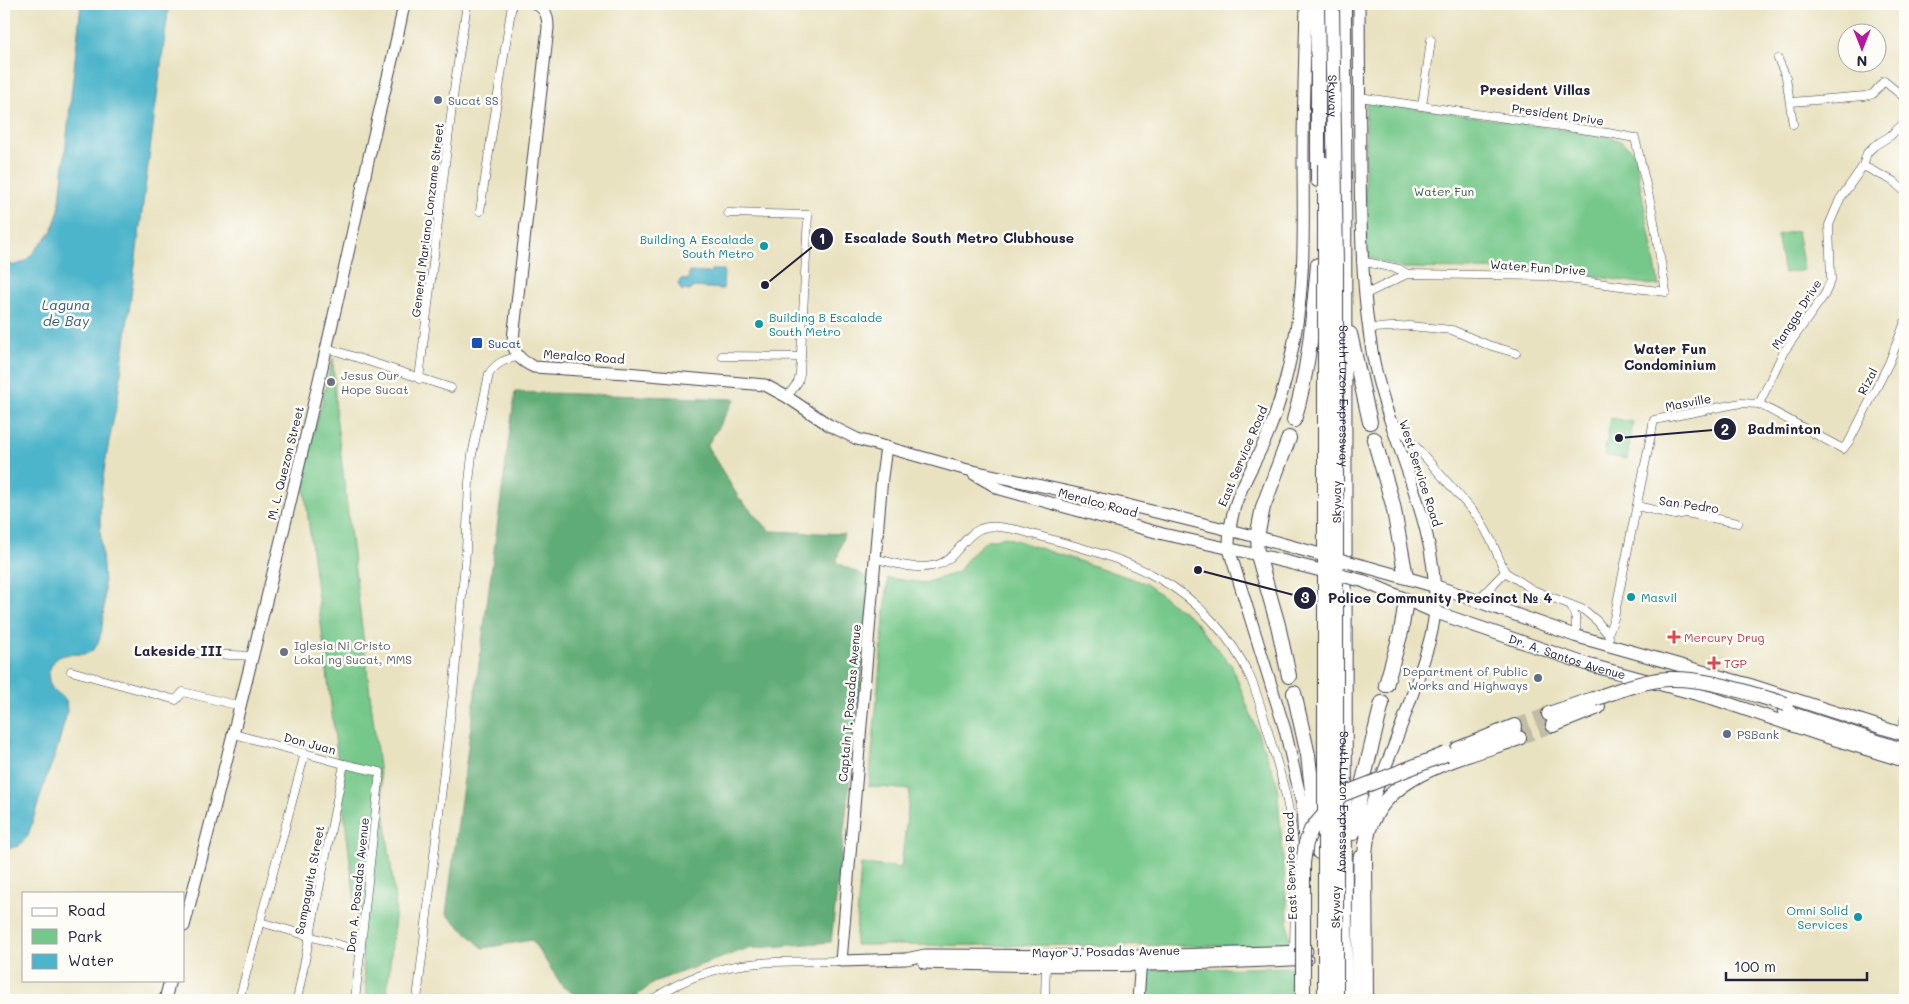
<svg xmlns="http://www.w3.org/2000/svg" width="1909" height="1004" viewBox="0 0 1909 1004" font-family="Mali,sans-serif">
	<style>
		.green { fill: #76c88a; stroke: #4c7562 }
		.forest { fill: #60ac76; stroke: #416758 }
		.water { fill: #4db5cb; stroke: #386c83 }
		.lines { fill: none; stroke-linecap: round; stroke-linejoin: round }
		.highway-tunnel { stroke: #c1bca6; stroke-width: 14; stroke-dasharray: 14 7; stroke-linecap: butt }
		.street-casing { stroke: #403f4f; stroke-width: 9 }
		.secondary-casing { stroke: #403f4f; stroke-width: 13 }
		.primary-casing { stroke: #403f4f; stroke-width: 14 }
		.highway-casing { stroke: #403f4f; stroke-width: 16 }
		.street { stroke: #fff; stroke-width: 8 }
		.secondary { stroke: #fff; stroke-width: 11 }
		.primary { stroke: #fff; stroke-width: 12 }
		.highway { stroke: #fff; stroke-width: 14 }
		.primary-bridge-casing { stroke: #403f4f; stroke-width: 14; stroke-linecap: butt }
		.highway-bridge-casing { stroke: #403f4f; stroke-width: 16; stroke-linecap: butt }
		.primary-bridge { stroke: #fff; stroke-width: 12 }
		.highway-bridge { stroke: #fff; stroke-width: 14 }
		.service-dot { fill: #5c6f8a; stroke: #fdfcf7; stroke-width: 2 }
		.culture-dot { fill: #0f9aa8; stroke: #fdfcf7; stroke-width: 2 }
		.transit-dot { fill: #1a4fb4; stroke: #fdfcf7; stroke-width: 2 }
		.worship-dot { fill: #6b7280; stroke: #fdfcf7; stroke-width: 2 }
		.health-dot { fill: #e0444e; stroke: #fdfcf7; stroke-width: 2 }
		.labels { text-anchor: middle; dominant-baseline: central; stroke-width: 5; stroke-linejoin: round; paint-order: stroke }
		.street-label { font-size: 12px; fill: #22223b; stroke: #fdfcf7 }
		.service-label { font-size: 12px; fill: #4e5e75; stroke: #fdfcf7; text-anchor: start }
		.park-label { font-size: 12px; fill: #3f5c57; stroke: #fdfcf7 }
		.culture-label { font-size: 12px; fill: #0d838f; stroke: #fdfcf7; text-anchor: end }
		.transit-label { font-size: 12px; fill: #164399; stroke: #fdfcf7; text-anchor: start }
		.worship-label { font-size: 12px; fill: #5b616d; stroke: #fdfcf7; text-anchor: start }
		.health-label { font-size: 12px; fill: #be3a42; stroke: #fdfcf7; text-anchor: start }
		.neighbourhood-label { font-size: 14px; font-weight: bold; fill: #22223b; stroke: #fdfcf7 }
		.water-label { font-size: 14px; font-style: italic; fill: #335d75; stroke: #fdfcf7 }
		.leader { fill: none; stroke: #22223b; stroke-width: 2 }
		.callout-dot { fill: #22223b; stroke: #fdfcf7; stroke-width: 2 }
		.mark-label { font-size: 15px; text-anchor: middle; font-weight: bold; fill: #fff }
		.callout-label { font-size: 14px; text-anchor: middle; font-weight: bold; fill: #22223b; stroke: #fdfcf7; stroke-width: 5; stroke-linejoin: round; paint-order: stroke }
	</style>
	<rect width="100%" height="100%" fill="#fdfcf7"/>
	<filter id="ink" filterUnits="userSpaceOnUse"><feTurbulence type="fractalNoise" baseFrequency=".02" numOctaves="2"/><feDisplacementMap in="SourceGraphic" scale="10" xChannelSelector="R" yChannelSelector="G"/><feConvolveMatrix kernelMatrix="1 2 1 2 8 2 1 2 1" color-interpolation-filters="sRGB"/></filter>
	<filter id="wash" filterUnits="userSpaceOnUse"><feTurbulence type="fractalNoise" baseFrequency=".0096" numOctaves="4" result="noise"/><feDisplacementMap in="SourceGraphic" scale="20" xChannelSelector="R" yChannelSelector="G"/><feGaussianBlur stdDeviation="1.12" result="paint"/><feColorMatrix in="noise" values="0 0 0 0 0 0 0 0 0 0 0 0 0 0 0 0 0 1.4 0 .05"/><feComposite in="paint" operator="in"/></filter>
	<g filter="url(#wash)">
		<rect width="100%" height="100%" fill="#e9e2c1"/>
		<g class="green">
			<path d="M1366,101L1608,136L1620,141L1634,151L1659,286L1552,270L1401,268L1364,256Z"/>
			<path d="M1797,231L1804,270L1784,273L1777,235Z"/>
			<path d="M333,358L336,415L396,907L386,1000H367L303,476Z"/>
			<path d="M1611,418L1633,422L1627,459L1604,455Z"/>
			<path d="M1006,537L1145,583L1192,618L1232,666L1277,783L1290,946L855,945L861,864L901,868L910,790L869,786L888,578L924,583L959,572L969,556L987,540Z"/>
			<path d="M1299,967V1000H1146L1150,970Z"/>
		</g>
		<path class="forest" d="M515,392L735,399L707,446L739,498L770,531L844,534L836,562L873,580L831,942L746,949L656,981L631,1000H584L563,987L532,940L483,948L446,914Z"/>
		<g class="water">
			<path d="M81,4H169L117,403C109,440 101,478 100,516C100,551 107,584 103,619C102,629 100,644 92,651C81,660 58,645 50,669C48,673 48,679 50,684C52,691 61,694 66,700L67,712L56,753L45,781L28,836L19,846L4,849V260L8,265H16L24,262L32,254L52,231L59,210Z"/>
			<path d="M711,270H724L723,289L694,287L691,290H681L678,284L681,279L688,280L689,272L710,273Z"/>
		</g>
	</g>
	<g filter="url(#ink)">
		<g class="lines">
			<g class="highway-tunnel">
				<path d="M1515,726L1549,714"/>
				<path d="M1519,738L1553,725"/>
			</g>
			<defs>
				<g id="street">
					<path d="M1778,59L1786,77L1793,124"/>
					<path d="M1359,97L1608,133L1635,138L1652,210L1666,292L1545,276L1407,274L1364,295"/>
					<path d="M1791,102L1865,96L1873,94L1884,81L1905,98"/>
					<path d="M1422,106L1431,40"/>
					<path d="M1863,166L1893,181L1905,192"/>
					<path d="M480,211L512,4"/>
					<path d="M728,213L808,215L800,374L798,382L787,397"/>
					<path d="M1361,261L1399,269L1407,274"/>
					<path d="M1368,326L1374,328L1409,326L1452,330L1488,345L1516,353"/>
					<path d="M327,348L451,388"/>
					<path d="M722,356L801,357"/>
					<path d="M419,379L455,82L467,4"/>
					<path d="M1759,404L1783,353L1825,294L1831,280L1829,225L1840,199L1863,166L1867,153L1874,146L1890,136L1905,122"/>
					<path d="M1393,421L1479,518L1492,542L1505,572L1533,590L1584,610L1597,621L1608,634L1609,637"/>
					<path d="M1637,506L1675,515L1686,513L1738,523"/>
					<path d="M875,559C894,562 912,570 932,566C957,562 960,538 980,529C992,524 1006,528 1018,530C1065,544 1116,554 1158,578C1197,599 1232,637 1250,677C1260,700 1266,725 1273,749C1283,781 1291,812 1294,845C1297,880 1294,920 1294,955"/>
					<path d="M1476,602L1505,572"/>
					<path d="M1571,605L1576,619V636"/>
					<path d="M1608,634L1614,618L1654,420L1741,403L1759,404L1843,449L1850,440L1889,363L1905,322"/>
					<path d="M189,653L253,656"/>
					<path d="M71,671L176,700L183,692L240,706"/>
					<path d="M234,734L344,764L380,772L355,1000"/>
					<path d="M1900,734L1905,717"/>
					<path d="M260,922L361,951"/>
					<path d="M239,1000L305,753"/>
					<path d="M297,1000L344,764"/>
					<path d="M417,1000L453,694L466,551L469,482L472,455L489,374C496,363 505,359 518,357"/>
					<path d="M652,1000C712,957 772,962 841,961"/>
					<path d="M1045,1000L1046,962"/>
				</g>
				<g id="secondary">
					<path d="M536,4C546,9 548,17 548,28L513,339C513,354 521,361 534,367L626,373L765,385L787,397L829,425L857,439L964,469L1115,502L1257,537"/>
					<path d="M1359,4C1359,59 1360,115 1360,170C1361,233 1362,295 1373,357C1389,442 1438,520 1435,608C1434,631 1426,653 1419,675C1409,704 1399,734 1387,763C1379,785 1368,808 1364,831"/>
					<path d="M886,447L882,477L841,961L906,959L925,955L1141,956L1307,951"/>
					<path d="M974,474L1000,489L1163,534L1258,555"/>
					<path d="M1304,846L1302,804L1285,730L1229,549C1228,502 1249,477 1267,436C1280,405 1288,373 1294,341C1306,280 1303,218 1303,156C1303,105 1305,54 1306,4"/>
					<path d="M184,926C248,679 310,430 364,180C376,121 393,63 404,4"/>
					<path d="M924,963C1051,968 1179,966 1307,959"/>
					<path d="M165,1000L170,980"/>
					<path d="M1138,1000L1141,960"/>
					<path d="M1357,1000L1359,857"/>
				</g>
				<g id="primary">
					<path d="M1295,564L1258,555L1257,537L1300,549"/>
					<path d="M1367,567L1435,586L1576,636L1750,685L1905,735"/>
					<path id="s1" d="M1363,581L1435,612L1586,664L1715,699L1821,735L1905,761"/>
				</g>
				<g id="highway">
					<path d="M1318,4V180"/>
					<path id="s2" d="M1344,4L1345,1000"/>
					<path d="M1350,334L1370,422"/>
					<path d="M1294,420C1309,370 1313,318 1318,265"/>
					<path d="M1374,439L1393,505L1406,577"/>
					<path d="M1257,537L1263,507L1289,438"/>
					<path d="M1258,555L1278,625L1289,676"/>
					<path d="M1386,685L1401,632L1406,600"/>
					<path d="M1294,693L1308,755L1319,852"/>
					<path d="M1785,712L1905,751"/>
					<path d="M1549,714L1593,699"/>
					<path d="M1553,725L1598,707"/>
					<path d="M1458,749L1515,726"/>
					<path d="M1353,833L1363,781L1382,703"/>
					<path d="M1366,1000L1365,854C1366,843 1367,833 1371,824C1393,769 1470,756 1519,738"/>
				</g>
			</defs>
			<use href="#street" class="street-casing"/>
			<use href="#secondary" class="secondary-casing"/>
			<use href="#primary" class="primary-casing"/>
			<use href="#highway" class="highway-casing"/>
			<use href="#street" class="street"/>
			<use href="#secondary" class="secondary"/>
			<use href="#primary" class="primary"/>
			<use href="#highway" class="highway"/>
			<defs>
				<g id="primary-bridge">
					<path d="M1300,549L1367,567"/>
					<path d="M1295,564L1363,581"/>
				</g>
				<g id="highway-bridge">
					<path id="s3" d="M1332,4L1336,265V1000"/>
					<path d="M1325,164V1000"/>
					<path d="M1594,699C1617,691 1644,680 1669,679C1710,678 1747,693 1786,704"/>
					<path d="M1303,1000V863L1306,843L1311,830L1341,795L1446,754"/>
				</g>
			</defs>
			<use href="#primary-bridge" class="primary-bridge-casing"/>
			<use href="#highway-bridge" class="highway-bridge-casing"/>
			<use href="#primary-bridge" class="primary-bridge"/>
			<use href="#highway-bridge" class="highway-bridge"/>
		</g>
	</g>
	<g class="service-dot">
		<circle cx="438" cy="100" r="5"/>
		<circle cx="1538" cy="678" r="5"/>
		<circle cx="1727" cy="734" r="5"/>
	</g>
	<g class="culture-dot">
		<circle cx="764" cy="246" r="5"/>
		<circle cx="759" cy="324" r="5"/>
		<circle cx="1631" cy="597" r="5"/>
		<circle cx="1858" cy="917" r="5"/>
	</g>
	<rect class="transit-dot" x="471" y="337" width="12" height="12" rx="2.5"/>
	<g class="worship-dot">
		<circle cx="331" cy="382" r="5"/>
		<circle cx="284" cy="652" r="5"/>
	</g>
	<g class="health-dot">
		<path d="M1671.5 629.5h5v5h5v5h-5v5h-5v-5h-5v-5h5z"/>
		<path d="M1711.5 655.5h5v5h5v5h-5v5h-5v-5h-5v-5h5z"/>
	</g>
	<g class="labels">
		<g class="street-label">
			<text stroke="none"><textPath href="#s3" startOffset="92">Skyway</textPath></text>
			<text transform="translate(1558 114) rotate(8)">President Drive</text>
			<text transform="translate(427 220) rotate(-83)">General Mariano Lonzame Street</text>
			<text transform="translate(1538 267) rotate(4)">Water Fun Drive</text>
			<text transform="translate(1796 314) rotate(-57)">Mangga Drive</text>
			<text transform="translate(584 356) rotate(4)">Meralco Road</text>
			<text transform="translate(1867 381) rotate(-63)">Rizal</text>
			<text stroke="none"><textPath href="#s2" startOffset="392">South Luzon Expressway</textPath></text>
			<text transform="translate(1688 402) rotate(-11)">Masville</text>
			<text transform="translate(1242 456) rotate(-67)">East Service Road</text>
			<text transform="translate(285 463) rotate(-76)">M. L. Quezon Street</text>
			<text transform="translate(1421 473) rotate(72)">West Service Road</text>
			<text transform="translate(1098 502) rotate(15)">Meralco Road</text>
			<text transform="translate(1336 502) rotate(-90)">Skyway</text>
			<text transform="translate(1689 504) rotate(8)">San Pedro</text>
			<text stroke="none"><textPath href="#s1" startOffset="218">Dr. A. Santos Avenue</textPath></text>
			<text transform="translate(849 703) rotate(-85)">Captain T. Posadas Avenue</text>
			<text transform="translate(310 743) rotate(15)">Don Juan</text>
			<text stroke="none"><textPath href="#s2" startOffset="798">South Luzon Expressway</textPath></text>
			<text transform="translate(1290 866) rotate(-92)">East Service Road</text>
			<text transform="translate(309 880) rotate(-79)">Sampaguita Street</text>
			<text transform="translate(357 885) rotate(-84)">Don A. Posadas Avenue</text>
			<text transform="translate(1335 907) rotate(-90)">Skyway</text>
			<text transform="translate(1106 951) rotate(-1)">Mayor J. Posadas Avenue</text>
		</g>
		<g class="service-label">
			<text x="448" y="100">Sucat SS</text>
			<text x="1528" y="671" text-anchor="end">Department of Public<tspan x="1528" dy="14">Works and Highways</tspan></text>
			<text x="1737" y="734">PSBank</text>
		</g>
		<g class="park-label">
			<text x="1444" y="191">Water Fun</text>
		</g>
		<g class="culture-label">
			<text x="754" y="239">Building A Escalade<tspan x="754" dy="14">South Metro</tspan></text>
			<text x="769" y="317" text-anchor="start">Building B Escalade<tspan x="769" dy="14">South Metro</tspan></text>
			<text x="1641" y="597" text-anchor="start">Masvil</text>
			<text x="1848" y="910">Omni Solid<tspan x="1848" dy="14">Services</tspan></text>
		</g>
		<g class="transit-label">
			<text x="488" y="343">Sucat</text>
		</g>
		<g class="worship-label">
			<text x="341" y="375">Jesus Our<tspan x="341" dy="14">Hope Sucat</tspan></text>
			<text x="294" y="645">Iglesia Ni Cristo<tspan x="294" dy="14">Lokal ng Sucat, MMS</tspan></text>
		</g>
		<g class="health-label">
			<text x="1684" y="637">Mercury Drug</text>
			<text x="1724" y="663">TGP</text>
		</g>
		<g class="neighbourhood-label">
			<text x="1535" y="89">President Villas</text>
			<text x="1670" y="348">Water Fun<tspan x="1670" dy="16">Condominium</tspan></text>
			<text x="178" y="650">Lakeside III</text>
		</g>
		<g class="water-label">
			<text x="66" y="304">Laguna<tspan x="66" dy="16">de Bay</tspan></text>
		</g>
	</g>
	<path class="leader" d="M765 285L822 239M1619 438L1725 429M1198 570L1305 598"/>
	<g class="callout-dot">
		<circle cx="765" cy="285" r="5"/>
		<circle cx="1619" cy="438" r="5"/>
		<circle cx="1198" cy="570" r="5"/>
		<circle cx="822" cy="239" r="12"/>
		<circle cx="1725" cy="429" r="12"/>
		<circle cx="1305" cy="598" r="12"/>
	</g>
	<g class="mark-label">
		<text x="822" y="244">1</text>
		<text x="1725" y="435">2</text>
		<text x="1305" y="603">3</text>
	</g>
	<g class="callout-label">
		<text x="959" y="243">Escalade South Metro Clubhouse</text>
		<text x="1784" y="434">Badminton</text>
		<text x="1440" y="603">Police Community Precinct № 4</text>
	</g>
	<rect width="1909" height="1004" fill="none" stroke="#fdfcf7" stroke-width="20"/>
	<rect x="22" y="892" width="162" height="90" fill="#fdfcf7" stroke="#a5a5ac"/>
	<rect x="32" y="908" width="25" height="8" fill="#ffffff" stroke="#a5a5ac"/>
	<text x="68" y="916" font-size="15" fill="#22223b">Road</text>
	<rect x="32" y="929" width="25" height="15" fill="#76c88a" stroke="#a5a5ac"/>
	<text x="68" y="942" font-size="15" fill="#22223b">Park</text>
	<rect x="32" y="954" width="25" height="15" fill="#4db5cb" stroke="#a5a5ac"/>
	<text x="68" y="966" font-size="15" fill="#22223b">Water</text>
	<g transform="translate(1862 48) rotate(180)"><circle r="24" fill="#fdfcf7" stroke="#a5a5ac"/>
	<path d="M0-4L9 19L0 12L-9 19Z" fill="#b5179e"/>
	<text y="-8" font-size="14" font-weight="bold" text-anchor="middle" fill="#22223b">N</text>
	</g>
	<path d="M1726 972v8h141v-8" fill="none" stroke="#22223b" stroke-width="2.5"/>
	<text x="1734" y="972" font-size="15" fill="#22223b" stroke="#fdfcf7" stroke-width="4" paint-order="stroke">100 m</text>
</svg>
